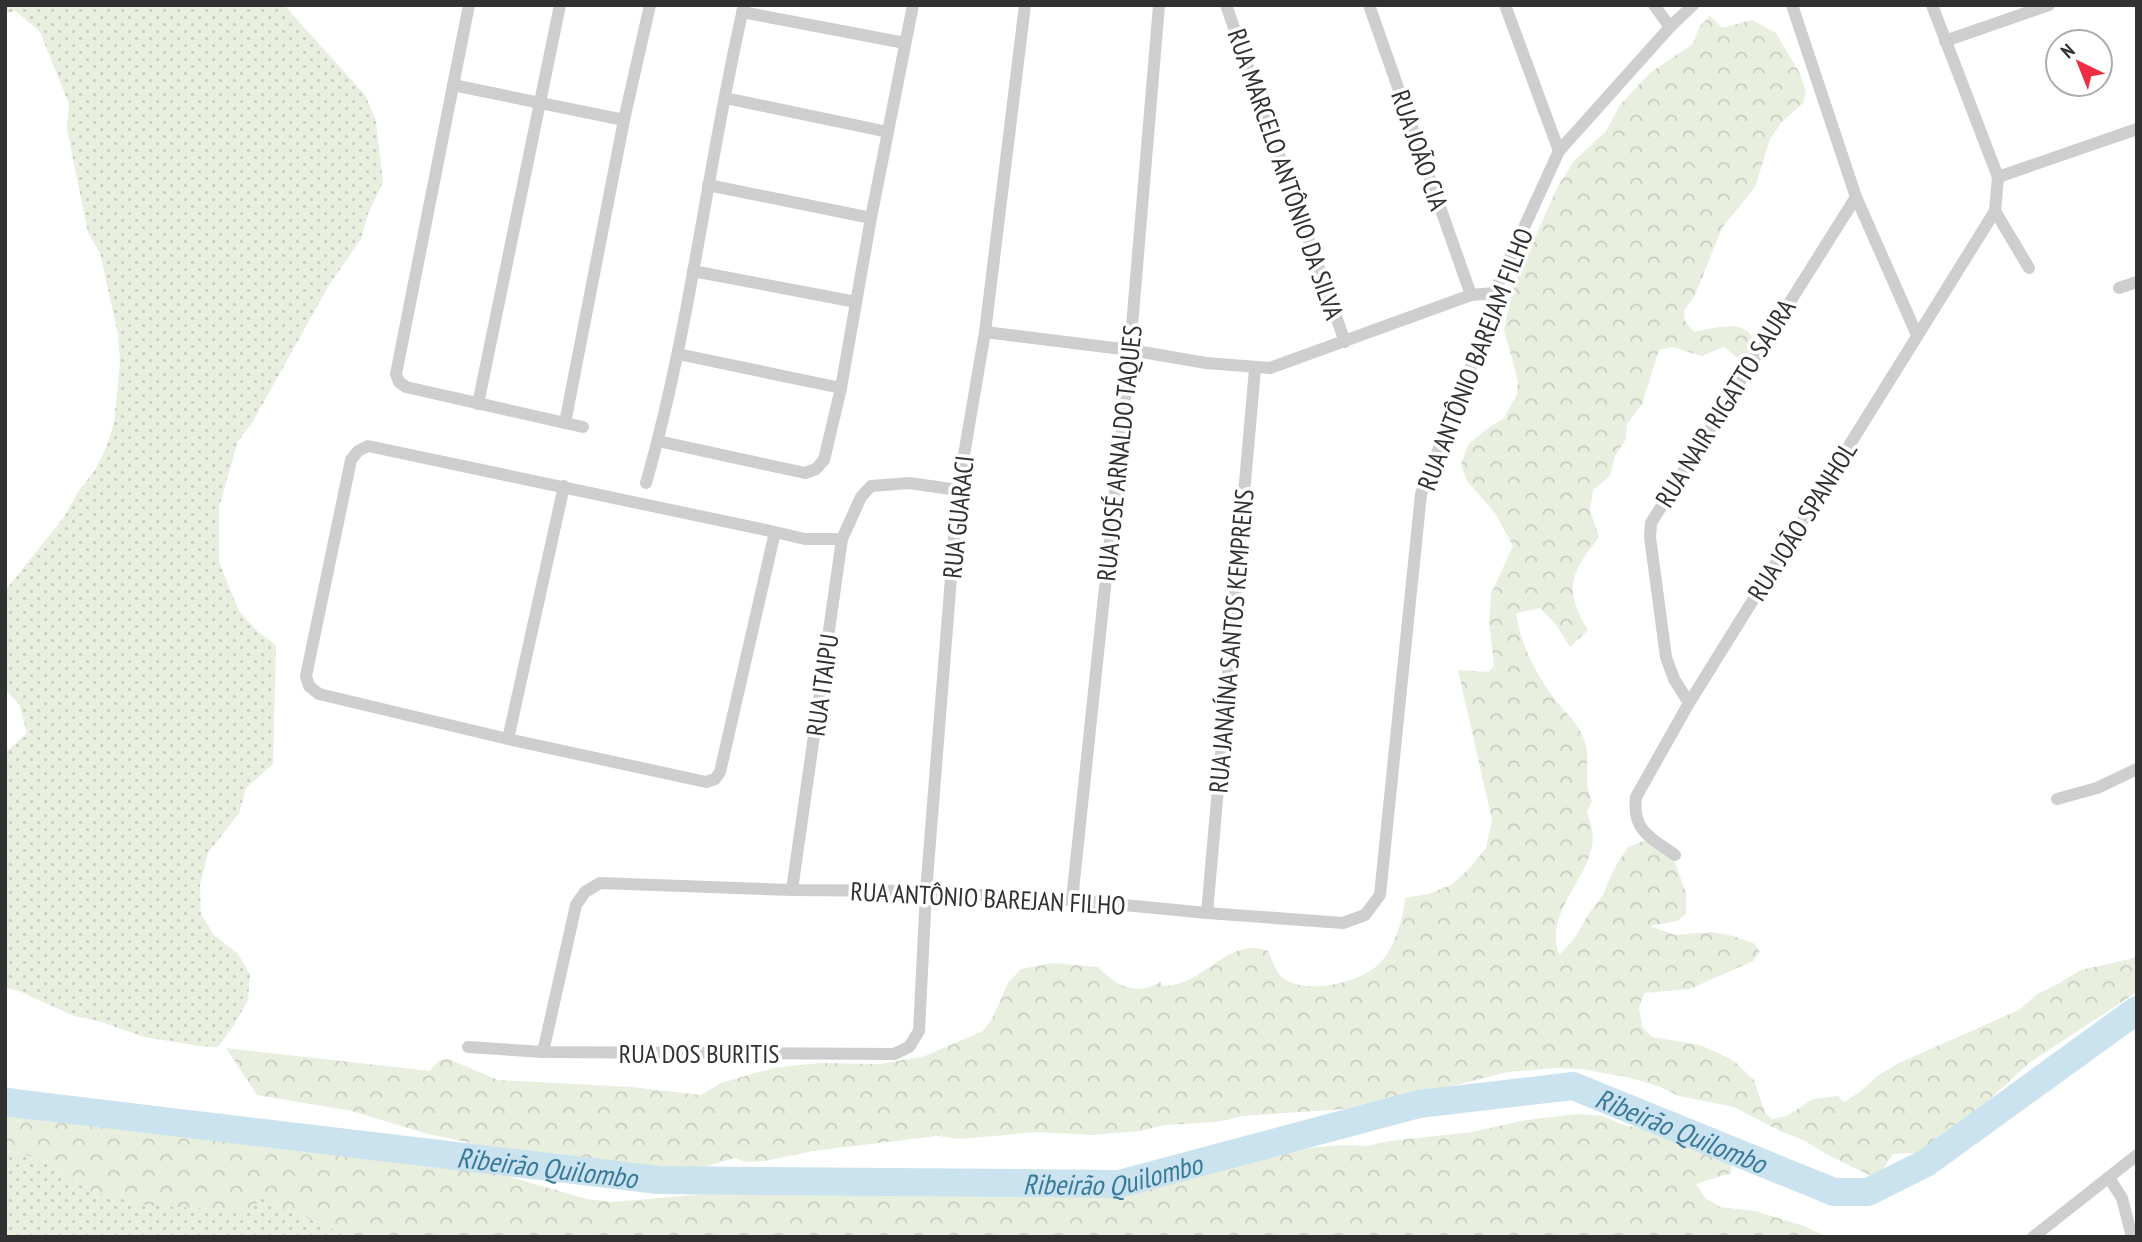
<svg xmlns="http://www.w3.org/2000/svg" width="2142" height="1242" viewBox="0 0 2142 1242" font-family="'PT Sans Narrow',sans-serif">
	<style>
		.grass { fill: url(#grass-dots) }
		.forest { fill: url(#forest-crowns) }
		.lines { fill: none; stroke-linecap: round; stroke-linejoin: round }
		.river { stroke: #cae3ef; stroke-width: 28 }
		.street { stroke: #cecece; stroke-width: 12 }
		.labels { text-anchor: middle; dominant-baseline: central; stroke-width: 7; stroke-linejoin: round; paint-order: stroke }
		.street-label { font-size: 26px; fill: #313131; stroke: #fff }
		.water-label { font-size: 28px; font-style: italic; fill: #397999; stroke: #fff }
	</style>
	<defs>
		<pattern id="grass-dots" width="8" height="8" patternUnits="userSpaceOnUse" patternTransform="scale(1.75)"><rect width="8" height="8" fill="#e8efdf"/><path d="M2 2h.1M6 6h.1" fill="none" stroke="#c7cdc0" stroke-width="1.8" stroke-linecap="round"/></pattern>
		<pattern id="forest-crowns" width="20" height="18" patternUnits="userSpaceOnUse" patternTransform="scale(1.75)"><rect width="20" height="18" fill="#e8efdf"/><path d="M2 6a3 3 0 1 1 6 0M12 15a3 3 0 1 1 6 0" fill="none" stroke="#c7cdc0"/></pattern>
	</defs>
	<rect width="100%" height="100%" fill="#fff"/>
	<g class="grass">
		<path d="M5,5H284L365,95L376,121L383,182L368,214L361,239L329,285L252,423L238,441L219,507V562L239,611L257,631L276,645L273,764L246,788L239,813L208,853L200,885L201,914L213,934L238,954L250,974L248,1000L234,1025L218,1047L199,1046L145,1037L98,1021L74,1016L19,991L5,988V753L27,733L19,704L5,689V591L64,517L78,492L95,470L106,448L114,423L120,363L118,334L100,253L88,233L67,129L69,104L40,32L16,11L5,13Z"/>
		<path d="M5,1151L20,1153L43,1161L92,1192L266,1196L283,1208L352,1237H5Z"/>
	</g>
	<g class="forest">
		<path d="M1710,16L1722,28L1752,20L1776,33L1799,72L1806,91L1803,103L1781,123L1770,139L1755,187L1722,228L1695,295L1684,311L1685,321L1694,332C1721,327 1756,315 1755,355L1745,364L1724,347L1702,356L1672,347L1659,350L1642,404L1627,424L1626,439L1615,456L1610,476L1593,490L1590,510L1599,537C1571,573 1563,589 1588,630L1570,647L1556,625L1540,608L1516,613C1521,646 1536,675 1557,702C1567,715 1580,725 1585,742C1591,761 1582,782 1592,801L1587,811C1589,819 1593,829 1593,838C1591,879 1543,912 1559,955L1574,939L1588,915L1603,895L1614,869L1628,847L1651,838L1670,849L1686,893V914L1677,921L1650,926L1675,935L1711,932L1733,936L1755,944L1760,952L1753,961L1690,989L1644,993L1639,1007L1642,1027L1652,1037L1700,1045L1733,1060L1754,1080L1765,1113L1772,1119L1787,1116L1813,1099L1838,1096L1844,1102L1860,1092L1877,1076L1899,1063L2019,1010L2037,994L2058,984L2081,970L2130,959L2137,955V992L2029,1063L1933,1152L1893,1154L1880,1174L1869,1175L1826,1154L1805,1141L1780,1131L1734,1107L1679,1096L1658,1086L1631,1078L1582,1069L1557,1068L1507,1072L1418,1095L1345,1109L1242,1116L1218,1122L1164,1125L1141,1131L1091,1135L1036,1132L961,1139L937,1136L813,1151L765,1161L745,1162L735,1158L671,1176L608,1177L496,1156L475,1144L424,1133L352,1111L257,1095L226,1048L430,1071C435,1064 439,1058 449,1059L498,1080L631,1087L701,1095L721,1083L773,1068L820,1063L881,1064L925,1056L983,1031L992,1019L1008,983L1021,969L1053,963L1098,967C1115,985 1137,997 1160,982L1162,986C1203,987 1229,935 1268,951C1272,959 1276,973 1284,979C1309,995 1360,983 1380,963C1394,949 1404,917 1405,898L1428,894L1451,885L1469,869L1486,848L1492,820L1458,670L1488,672L1494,666L1489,622L1491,594L1513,546L1495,513L1467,481L1461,464L1468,445L1484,431L1504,418L1517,394L1518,381L1504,329L1514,284L1558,186L1574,161L1606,131L1620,105L1651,72L1693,44L1699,27Z"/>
		<path d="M5,1087L128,1108L226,1121L268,1124L305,1135L359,1144L510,1177L587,1199L613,1202L728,1192L752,1184L776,1187L828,1186L888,1180L987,1176L1035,1181L1110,1183L1157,1181L1261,1156L1311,1148L1341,1145L1367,1146L1390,1141L1472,1132L1526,1120L1578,1114L1603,1116L1624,1125L1735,1147L1730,1149L1731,1173L1696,1184L1705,1198L1720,1207L1755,1211L1804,1226L1827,1237H352L283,1208L266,1196L262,1197L253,1208L240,1211L147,1205L92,1192L43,1161L20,1153L5,1151Z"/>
	</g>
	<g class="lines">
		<path class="river" id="s1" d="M5,1102L658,1180L1119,1184L1419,1104L1573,1086L1834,1192H1868L1926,1163L2137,1010"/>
		<g class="street">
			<path d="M469,5L396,374L399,382L406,387L583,427"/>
			<path d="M1226,5L1345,342"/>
			<path d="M1369,5L1471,295"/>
			<path d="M1505,5L1559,151"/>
			<path d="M1654,5L1670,27"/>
			<path d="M1792,5L1856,197L1917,335"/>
			<path d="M742,12L905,43"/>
			<path d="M1945,41L2049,5"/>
			<path d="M453,85L624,120"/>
			<path d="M725,98L888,132"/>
			<path d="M1998,177L2137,129"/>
			<path d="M708,185L871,218"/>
			<path d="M1995,211L2029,268"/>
			<path d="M693,271L856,302"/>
			<path d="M2119,288L2137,282"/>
			<path d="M985,332L1130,350L1206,363L1270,368L1471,295L1494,293"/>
			<path d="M678,354L841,388"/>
			<path d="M478,404L560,5"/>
			<path d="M565,423L624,120L650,5"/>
			<path d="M658,441L805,473L816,469L824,460L841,388L871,218L913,5"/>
			<path d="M646,483C691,327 707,164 744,5"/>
			<path d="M775,532L720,772L715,779L706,782L508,739L319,694L309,686L306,676L351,460L358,451L368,446L775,532L805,539H842"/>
			<path d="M1689,703L1674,679L1666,657L1650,537L1651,523L1856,197"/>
			<path d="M508,739L564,486"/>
			<path d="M2057,799L2097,788L2137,769"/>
			<path d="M1675,855C1650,837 1632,831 1636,797L1689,703L1995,211L1998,177L1932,5"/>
			<path d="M792,890L842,539L861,497L871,486L909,483L958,490"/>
			<path d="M1072,900L1130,350L1159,5"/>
			<path d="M1207,913L1255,369"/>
			<path d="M468,1047L543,1052L894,1054L909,1047L919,1031L926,892L958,490L985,332L1025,5"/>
			<path d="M543,1052L576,905L585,892L600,883L792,890L912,891L1072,900L1207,913L1343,923L1365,915L1380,895L1421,494L1480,344L1494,293L1559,151L1670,27L1693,5"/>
			<path d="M2109,1178L2122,1198L2132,1237"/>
			<path d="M2033,1237L2137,1155"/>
		</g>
	</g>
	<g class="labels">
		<g class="street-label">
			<text transform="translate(1420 150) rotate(71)">RUA JOÃO CIA</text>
			<text transform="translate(1286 174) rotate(71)">RUA MARCELO ANTÔNIO DA SILVA</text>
			<text transform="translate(1475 359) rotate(-69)">RUA ANTÔNIO BAREJAM FILHO</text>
			<text transform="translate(1725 403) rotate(-58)">RUA NAIR RIGATTO SAURA</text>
			<text transform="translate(1119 453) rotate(-84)">RUA JOSÉ ARNALDO TAQUES</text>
			<text transform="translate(958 517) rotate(-84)">RUA GUARACI</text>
			<text transform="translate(1802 521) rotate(-58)">RUA JOÃO SPANHOL</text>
			<text transform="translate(1231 641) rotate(-85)">RUA JANAÍNA SANTOS KEMPRENS</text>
			<text transform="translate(822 685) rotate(-82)">RUA ITAIPU</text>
			<text transform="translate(988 898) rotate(3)">RUA ANTÔNIO BAREJAN FILHO</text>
			<text x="699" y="1053">RUA DOS BURITIS</text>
		</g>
		<g class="water-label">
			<text stroke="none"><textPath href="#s1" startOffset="1701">Ribeirão Quilombo</textPath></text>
			<text stroke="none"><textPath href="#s1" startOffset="546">Ribeirão Quilombo</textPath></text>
			<text stroke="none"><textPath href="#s1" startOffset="1113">Ribeirão Quilombo</textPath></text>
		</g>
	</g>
	<rect width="2142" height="1242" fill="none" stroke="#313131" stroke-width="14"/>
	<g transform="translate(2079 63) rotate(317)"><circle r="33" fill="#ffffff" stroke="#adadad" stroke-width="2"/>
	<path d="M0-5L12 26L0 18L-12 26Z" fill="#f02c45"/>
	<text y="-10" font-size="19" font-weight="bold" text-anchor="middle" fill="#313131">N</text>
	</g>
</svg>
